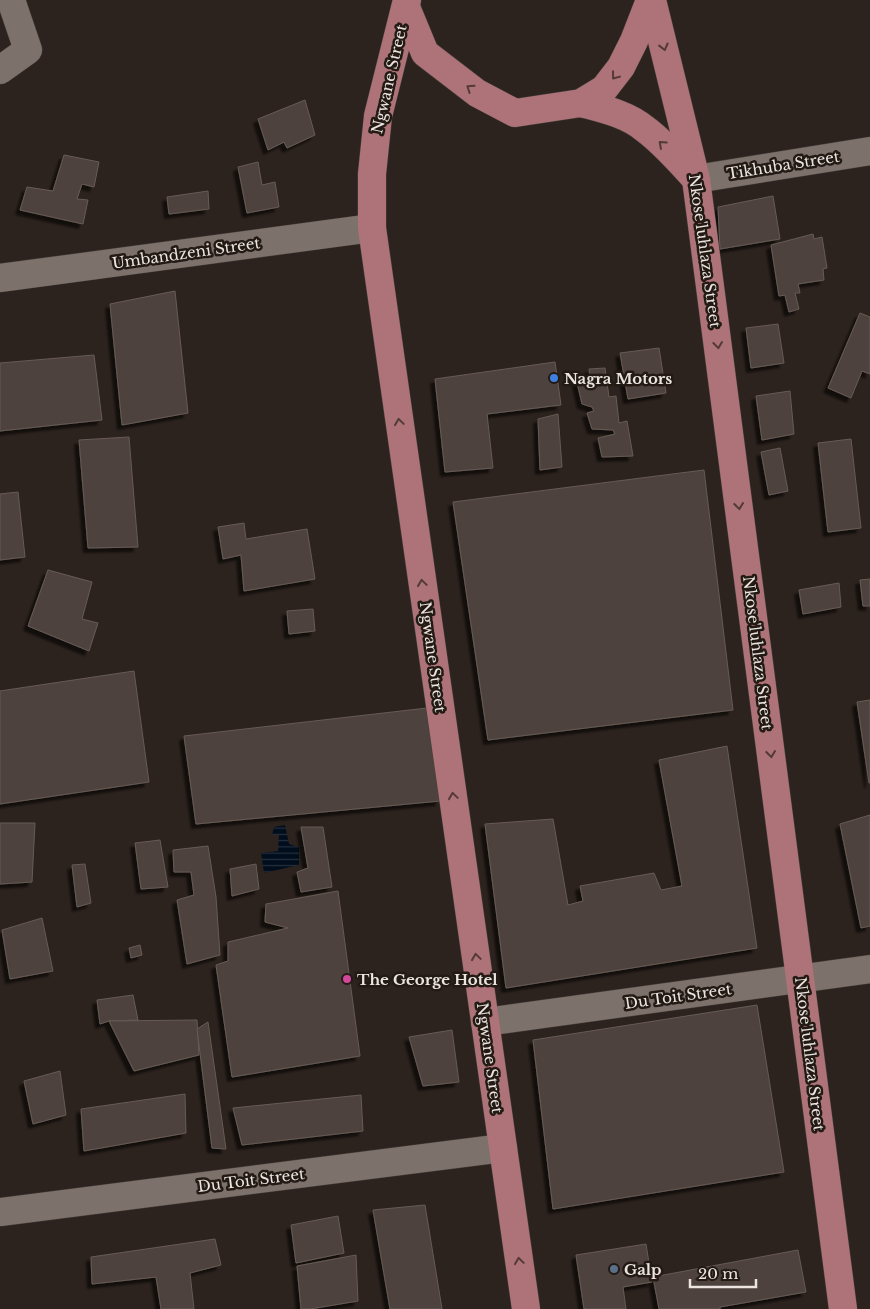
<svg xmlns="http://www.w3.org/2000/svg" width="870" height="1309" viewBox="0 0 870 1309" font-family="'Libre Baskerville',serif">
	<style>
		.water { fill: url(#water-rules) }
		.building { fill: #4d423c; stroke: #675b55; filter: url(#shadow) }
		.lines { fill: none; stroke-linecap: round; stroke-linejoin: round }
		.minor-casing { stroke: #48403c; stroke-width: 29 }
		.major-casing { stroke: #48403c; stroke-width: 29 }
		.minor { stroke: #7d716b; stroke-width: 28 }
		.major { stroke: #ad7379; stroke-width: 28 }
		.oneway { stroke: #533937 }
		.shop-dot { fill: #3f7fe0; stroke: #231a14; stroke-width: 2 }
		.hotel-dot { fill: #d1479c; stroke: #231a14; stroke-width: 2 }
		.service-dot { fill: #5c6f8a; stroke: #231a14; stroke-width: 2 }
		.labels { text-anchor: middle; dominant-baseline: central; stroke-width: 5; stroke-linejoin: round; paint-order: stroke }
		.street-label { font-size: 15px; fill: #ebe4e0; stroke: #231a14 }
		.poi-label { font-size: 15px; font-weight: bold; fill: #ebe4e0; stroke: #231a14; text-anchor: start }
	</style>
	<defs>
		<pattern id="water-rules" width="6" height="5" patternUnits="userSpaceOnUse" patternTransform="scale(1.25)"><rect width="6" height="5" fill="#000d1c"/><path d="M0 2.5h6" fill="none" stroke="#25303d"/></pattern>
		<filter id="shadow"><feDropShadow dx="-4.5" dy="4.5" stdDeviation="1" flood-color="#0009"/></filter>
	</defs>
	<rect width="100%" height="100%" fill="#2d231e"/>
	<path class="water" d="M285,825L289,844L299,847V865L264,873L261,853L278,851L279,835H272L274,827Z"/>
	<g class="building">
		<path d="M305,100L315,135L287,148L284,142L268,150L258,119Z"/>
		<path d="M64,155L99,162L94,187L82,184L77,199L88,200L83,224L20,210L27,187L53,191Z"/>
		<path d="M258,162L262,185L275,182L279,207L247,213L238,167Z"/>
		<path d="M208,191L209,209L169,214L167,197Z"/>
		<path d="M773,196L780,239L720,249L718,207Z"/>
		<path d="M813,234L814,239L822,237L827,268L823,269L824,280L798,284L800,293H795L799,309L789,312L785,295L779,296L771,245Z"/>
		<path d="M175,291L188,413L122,425L110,304Z"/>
		<path d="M860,313L870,317V374L862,371L851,398L828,388Z"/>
		<path d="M778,324L784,363L751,368L746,328Z"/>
		<path d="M659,348L666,393L628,399L620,353Z"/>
		<path d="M94,355L102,420L0,431V363Z"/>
		<path d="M555,362L561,405L487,414L493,468L445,472L435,379Z"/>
		<path d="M605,368L609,397L616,396L619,423L627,421L633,456L602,457L598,438L615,434L613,430L592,429L587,413L594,411L592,407L582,404L576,378H590L589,369Z"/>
		<path d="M790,391L794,434L762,440L756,396Z"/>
		<path d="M558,414L562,467L540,470L538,419Z"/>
		<path d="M129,437L138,547L88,548L79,440Z"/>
		<path d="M851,439L861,528L828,532L818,443Z"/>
		<path d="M780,448L788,491L769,495L761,452Z"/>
		<path d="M704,470L733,710L488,740L453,502Z"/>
		<path d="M18,492L25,557L0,560V494Z"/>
		<path d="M244,523L246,539L307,529L315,579L244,591L241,555L223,559L218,527Z"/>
		<path d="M48,570L92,582L82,619L98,623L89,651L28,626Z"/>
		<path d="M870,579V606H863L860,580Z"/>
		<path d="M839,583L841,607L803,614L799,590Z"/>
		<path d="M313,609L315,631L289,634L287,611Z"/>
		<path d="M134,671L149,782L0,804V691Z"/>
		<path d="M870,700V783H869L857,702Z"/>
		<path d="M427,708L440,801L196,824L184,736Z"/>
		<path d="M727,746L757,948L506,988L485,824L553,819L568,905L583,901L580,886L654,873L661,890L682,886L659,760Z"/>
		<path d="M870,815V926L861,928L840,824Z"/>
		<path d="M0,823H35L32,882L0,884Z"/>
		<path d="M301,827H323L332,887L301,892L297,872L308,868Z"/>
		<path d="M160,840L168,887L141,889L135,843Z"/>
		<path d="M208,846L216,897L220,955L187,964L177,900L194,895L191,872H174L173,850Z"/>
		<path d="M85,864L91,903L77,907L72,865Z"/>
		<path d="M256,864L259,889L232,896L230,869Z"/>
		<path d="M338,891L360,1056L232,1077L216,965L228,961V942L288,928L265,922L266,904Z"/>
		<path d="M42,918L53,971L10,979L2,930Z"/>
		<path d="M140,945L142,955L131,958L129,948Z"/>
		<path d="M133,995L138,1020L109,1021L100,1024L97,1000Z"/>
		<path d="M757,1005L784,1172L553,1209L533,1040Z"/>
		<path d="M197,1020L199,1055L134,1071L109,1021Z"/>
		<path d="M208,1022L226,1149L212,1148L197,1029Z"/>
		<path d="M452,1030L459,1082L423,1086L409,1037Z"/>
		<path d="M60,1071L66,1115L33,1124L24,1081Z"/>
		<path d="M185,1094L186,1133L84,1151L81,1109Z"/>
		<path d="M361,1095L363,1131L242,1145L233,1108Z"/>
		<path d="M425,1205L442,1309H390L373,1210Z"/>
		<path d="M338,1216L344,1253L296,1263L291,1225Z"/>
		<path d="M215,1239L221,1265L190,1273L194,1309H161L156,1277L92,1284L91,1257Z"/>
		<path d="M646,1244L652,1282L623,1287L626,1309H584L576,1255Z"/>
		<path d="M798,1250L806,1292L720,1307V1309H659L653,1277Z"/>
		<path d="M356,1255L358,1301L310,1309H301L297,1266Z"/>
	</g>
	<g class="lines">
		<defs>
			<g id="minor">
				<path d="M0,70L28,50L11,0"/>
				<path d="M696,179L870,151"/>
				<path d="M0,278L372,228"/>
				<path d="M485,1022L870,969"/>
				<path d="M0,1212L503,1148"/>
			</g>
			<g id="major">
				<path d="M407,0L378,116L372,174V228L526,1309"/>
				<path d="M652,0L696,179L843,1309"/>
				<path d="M406,7L425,53L477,93L515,113L581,103L604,89L621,67L634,41L650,0"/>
				<path d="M581,103C603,109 627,114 645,129C664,143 679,161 695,178"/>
			</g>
		</defs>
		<use href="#minor" class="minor-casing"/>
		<use href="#major" class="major-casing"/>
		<use href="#minor" class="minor"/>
		<use href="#major" class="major"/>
	</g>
	<defs><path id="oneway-chevron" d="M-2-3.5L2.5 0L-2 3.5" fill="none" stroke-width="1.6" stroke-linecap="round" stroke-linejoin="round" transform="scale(1.25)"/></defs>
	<g class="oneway">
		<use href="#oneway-chevron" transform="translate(664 47) rotate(76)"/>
		<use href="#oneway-chevron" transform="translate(615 76) rotate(127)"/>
		<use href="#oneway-chevron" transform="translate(470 88) rotate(-145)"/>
		<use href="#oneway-chevron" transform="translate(662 144) rotate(-138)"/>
		<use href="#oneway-chevron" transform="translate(718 345) rotate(83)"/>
		<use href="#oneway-chevron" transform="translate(399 422) rotate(-98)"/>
		<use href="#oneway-chevron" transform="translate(739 506) rotate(83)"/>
		<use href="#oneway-chevron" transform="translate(422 583) rotate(-98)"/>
		<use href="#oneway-chevron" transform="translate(771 754) rotate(83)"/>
		<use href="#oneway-chevron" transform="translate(453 796) rotate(-98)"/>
		<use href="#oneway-chevron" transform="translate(476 957) rotate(-98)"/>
		<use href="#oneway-chevron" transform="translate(519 1261) rotate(-98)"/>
	</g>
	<circle class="shop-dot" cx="554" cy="378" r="5"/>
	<circle class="hotel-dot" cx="347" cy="979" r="5"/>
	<circle class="service-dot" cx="614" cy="1269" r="5"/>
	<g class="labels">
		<g class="street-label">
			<text transform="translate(389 79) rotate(-77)">Ngwane Street</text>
			<text transform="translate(783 165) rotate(-9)">Tikhuba Street</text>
			<text transform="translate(705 251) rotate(82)">Nkose'luhlaza Street</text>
			<text transform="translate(186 253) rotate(-8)">Umbandzeni Street</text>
			<text transform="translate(758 653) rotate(83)">Nkose'luhlaza Street</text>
			<text transform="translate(433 657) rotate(82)">Ngwane Street</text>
			<text transform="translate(678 996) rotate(-8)">Du Toit Street</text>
			<text transform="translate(810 1054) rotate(83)">Nkose'luhlaza Street</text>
			<text transform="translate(490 1058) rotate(82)">Ngwane Street</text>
			<text transform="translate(251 1180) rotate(-7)">Du Toit Street</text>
		</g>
		<g class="poi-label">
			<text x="564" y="378">Nagra Motors</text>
			<text x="357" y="979">The George Hotel</text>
			<text x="624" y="1269">Galp</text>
		</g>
	</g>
	<path d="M690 1279v8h66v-8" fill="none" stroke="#ebe4e0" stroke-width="2.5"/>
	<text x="698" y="1279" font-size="15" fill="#ebe4e0" stroke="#231a14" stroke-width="4" paint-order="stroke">20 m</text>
</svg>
